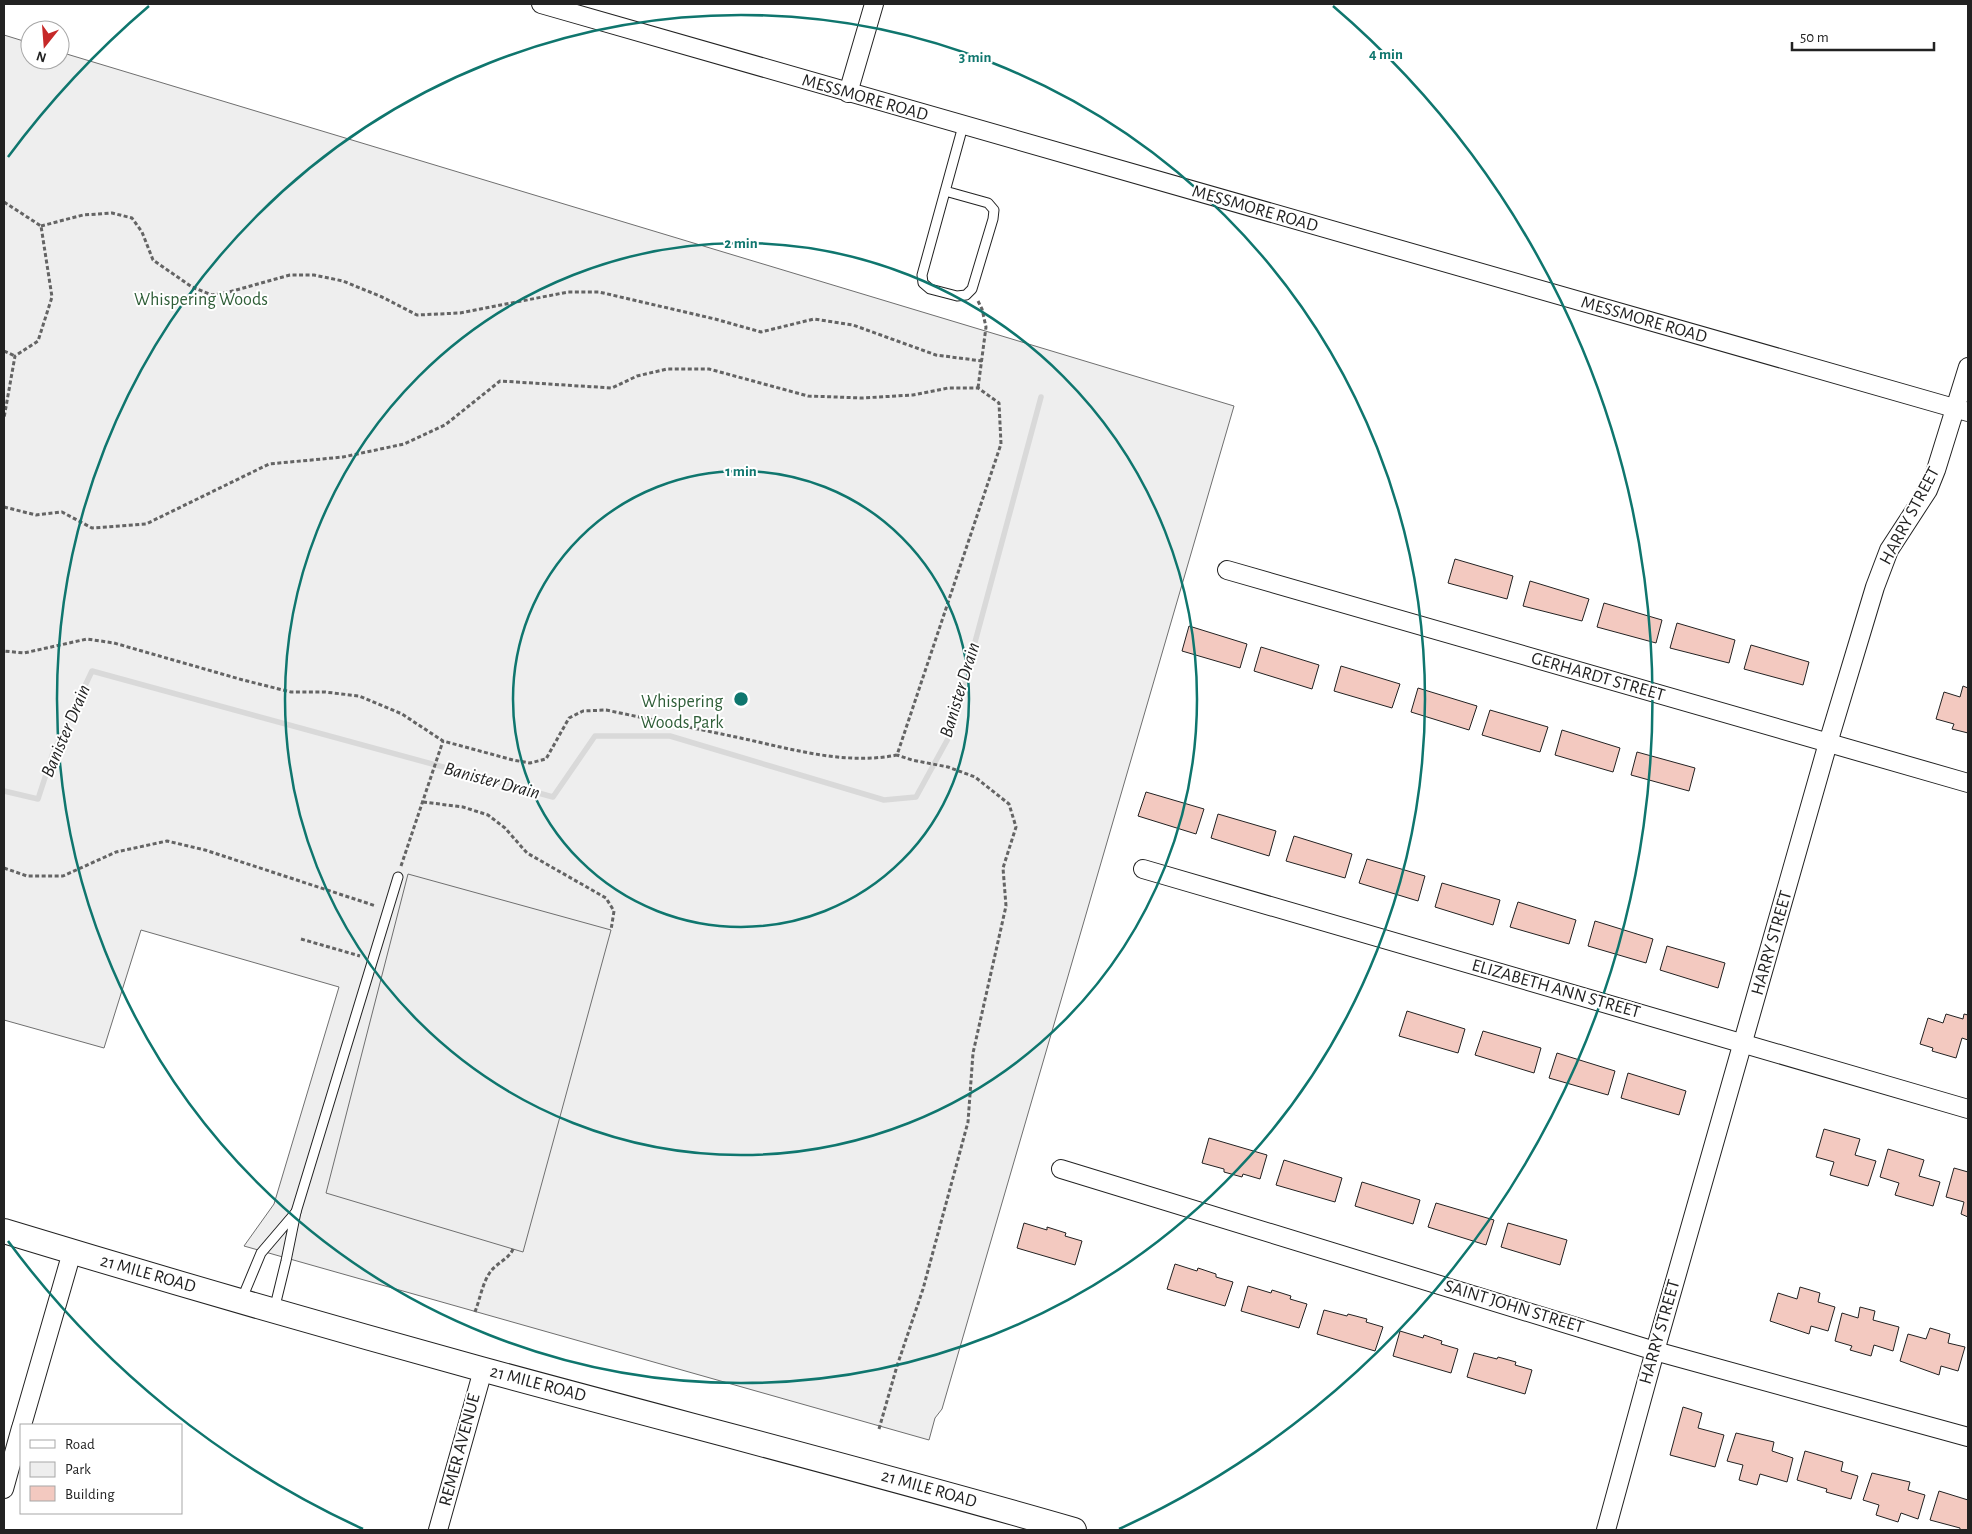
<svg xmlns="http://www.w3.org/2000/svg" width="1972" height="1534" viewBox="0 0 1972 1534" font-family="'Alegreya Sans',sans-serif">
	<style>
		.green { fill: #eee; stroke: #6f6f6f }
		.parking { fill: #ededed; stroke: #6f6f6f }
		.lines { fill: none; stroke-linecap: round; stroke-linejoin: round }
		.stream { stroke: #d9d9d9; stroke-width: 5.5 }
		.building { fill: #f3c9c0; stroke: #222 }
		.lane-casing { stroke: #222; stroke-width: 11 }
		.street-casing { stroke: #222; stroke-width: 20 }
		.secondary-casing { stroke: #222; stroke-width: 26 }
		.path { stroke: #646464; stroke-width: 3; stroke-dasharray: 4 2.5; stroke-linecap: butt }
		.lane { stroke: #fff; stroke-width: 9 }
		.street { stroke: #fff; stroke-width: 18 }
		.secondary { stroke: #fff; stroke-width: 24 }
		.ring { fill: none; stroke: #0f766e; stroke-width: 2.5 }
		.labels { text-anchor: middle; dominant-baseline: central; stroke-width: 4; stroke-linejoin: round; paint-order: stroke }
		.street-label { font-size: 18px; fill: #222; stroke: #fff }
		.park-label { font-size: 18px; fill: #2f5e38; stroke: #fff }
		.water-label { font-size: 19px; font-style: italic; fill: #222; stroke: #fff }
		.centre { fill: #0f766e; stroke: #fff; stroke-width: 2.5 }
		.ring-label { font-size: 15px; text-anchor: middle; font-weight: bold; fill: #0f766e; stroke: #fff; stroke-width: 4; stroke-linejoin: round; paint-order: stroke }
	</style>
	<rect width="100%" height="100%" fill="#fff"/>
	<path class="green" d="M4,35L30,43V60H60V52L1234,406L942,1409L935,1418L929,1440L244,1246L274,1204L339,987L141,930L104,1048L4,1020Z"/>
	<path class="parking" d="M408,874L611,930L523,1252L326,1193Z"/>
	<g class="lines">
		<path class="stream" d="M4,791L38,799L53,753L92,671L553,797L595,736H670L884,800L916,797L950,735L1041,397"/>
	</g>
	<g class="building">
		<path d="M1455,559L1513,576L1507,599L1448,583Z"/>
		<path d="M1530,581L1589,599L1582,621L1523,606Z"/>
		<path d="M1604,603L1662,620L1656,643L1597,627Z"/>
		<path d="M1677,623L1735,640L1729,663L1670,648Z"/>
		<path d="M1189,626L1247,644L1240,668L1182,651Z"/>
		<path d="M1751,645L1809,662L1803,685L1744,669Z"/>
		<path d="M1261,647L1319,665L1312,689L1254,671Z"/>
		<path d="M1341,666L1400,684L1392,708L1334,691Z"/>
		<path d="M1963,686L1968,688V733L1952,729L1954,724L1936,719L1944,692L1960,697Z"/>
		<path d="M1418,688L1477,706L1469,730L1411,712Z"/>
		<path d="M1490,710L1548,727L1540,752L1482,735Z"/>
		<path d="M1562,730L1620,748L1613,772L1555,755Z"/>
		<path d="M1637,752L1695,768L1689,791L1631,775Z"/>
		<path d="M1146,792L1204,809L1196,834L1138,816Z"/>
		<path d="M1218,814L1276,831L1269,856L1211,838Z"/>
		<path d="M1294,836L1352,854L1345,878L1286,861Z"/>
		<path d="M1367,859L1425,876L1418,901L1359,883Z"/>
		<path d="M1442,883L1500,900L1493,925L1435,907Z"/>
		<path d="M1518,902L1576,920L1569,944L1510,927Z"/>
		<path d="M1595,921L1653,939L1646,963L1588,946Z"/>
		<path d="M1667,946L1725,963L1718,988L1660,970Z"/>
		<path d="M1407,1011L1465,1029L1458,1053L1399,1036Z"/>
		<path d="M1946,1014L1963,1019L1964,1014L1968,1015V1040L1962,1038L1956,1058L1932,1051L1933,1048L1920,1044L1928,1018L1943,1023Z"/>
		<path d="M1483,1031L1541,1048L1534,1073L1475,1055Z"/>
		<path d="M1557,1053L1615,1071L1608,1095L1549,1078Z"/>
		<path d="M1628,1073L1686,1091L1679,1115L1621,1098Z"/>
		<path d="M1824,1129L1860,1139L1855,1155L1876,1161L1868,1186L1830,1175L1834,1162L1816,1157Z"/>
		<path d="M1209,1138L1267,1155L1260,1179L1243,1174L1242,1177L1224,1172V1169L1202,1163Z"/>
		<path d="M1888,1149L1924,1160L1919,1176L1940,1182L1933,1206L1895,1195L1899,1183L1880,1177Z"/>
		<path d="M1284,1160L1342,1178L1335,1202L1276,1185Z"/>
		<path d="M1954,1168L1968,1172V1217L1961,1214L1964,1202L1946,1197Z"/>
		<path d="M1362,1182L1420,1200L1413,1224L1355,1206Z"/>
		<path d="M1436,1203L1494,1220L1486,1245L1428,1227Z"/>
		<path d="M1024,1223L1047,1230V1227L1066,1233L1065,1236L1082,1241L1075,1265L1017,1248Z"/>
		<path d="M1508,1223L1567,1240L1560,1265L1501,1247Z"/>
		<path d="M1175,1264L1197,1271L1198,1268L1216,1274V1277L1233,1282L1225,1306L1167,1289Z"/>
		<path d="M1248,1286L1271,1293L1272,1290L1291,1296L1290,1299L1307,1304L1299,1328L1241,1311Z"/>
		<path d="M1800,1287L1820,1293L1818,1302L1835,1307L1828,1331L1811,1326L1809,1334L1770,1321L1778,1293L1797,1299Z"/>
		<path d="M1860,1307L1875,1311L1873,1320L1899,1327L1893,1351L1874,1345L1871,1356L1850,1350L1852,1346L1835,1341L1842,1313L1858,1318Z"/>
		<path d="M1324,1310L1347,1316L1348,1314L1367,1319L1366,1322L1383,1327L1375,1351L1317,1334Z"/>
		<path d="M1930,1328L1950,1334L1948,1343L1965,1347L1958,1371L1941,1366L1939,1375L1900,1361L1908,1334L1926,1339Z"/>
		<path d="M1400,1331L1423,1338L1424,1335L1442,1341L1441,1344L1458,1349L1451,1373L1393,1356Z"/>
		<path d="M1474,1353L1497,1359L1498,1357L1516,1362L1515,1365L1532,1370L1525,1394L1467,1377Z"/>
		<path d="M1683,1407L1702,1413L1698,1428L1724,1435L1715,1467L1670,1455Z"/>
		<path d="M1736,1433L1774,1442L1772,1451L1793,1458L1787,1482L1760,1474L1757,1485L1739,1480L1743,1465L1727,1461Z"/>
		<path d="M1805,1451L1843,1462L1841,1471L1858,1476L1851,1499L1826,1492L1827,1489L1797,1480Z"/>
		<path d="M1872,1473L1910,1482L1908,1490L1925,1495L1918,1519L1901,1513L1898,1522L1876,1515L1879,1505L1863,1500Z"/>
		<path d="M1939,1491L1968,1500V1530H1960V1528L1930,1520Z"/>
	</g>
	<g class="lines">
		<defs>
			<g id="lane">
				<path d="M945,191L988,203L994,210L993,219L972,289L966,295L957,296L930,289L923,283L922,275L963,126"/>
				<path d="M296,1212L398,877"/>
				<path d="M241,1301L261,1253L296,1212L286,1261L274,1310"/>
			</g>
			<g id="street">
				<path d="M541,4L1968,412"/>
				<path d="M848,93L874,4"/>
				<path d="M1227,570L1968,783"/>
				<path d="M1143,869L1968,1109"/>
				<path d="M1061,1169L1655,1351L1968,1437"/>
				<path d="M22,1425L72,1252"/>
				<path d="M4,1489L21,1428"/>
				<path d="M438,1530L483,1370"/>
				<path d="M1606,1530L1655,1351L1828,743L1875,587L1889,550L1928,490L1936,470L1968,367"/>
			</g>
			<path id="secondary" d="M4,1231C162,1279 321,1325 481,1369C679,1423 877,1473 1074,1530"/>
		</defs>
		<use href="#lane" class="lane-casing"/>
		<use href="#street" class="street-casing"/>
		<use href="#secondary" class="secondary-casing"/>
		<g class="path">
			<path d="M4,202L41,226L52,297L38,341L15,356L4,418"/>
			<path d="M41,226L83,215L112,213L132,218L142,232L153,260L192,287L212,295L229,292L290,275H314L343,281L382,297L417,315L460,313L568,292H599L715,319L761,332L814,319L853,325L936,355L982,361"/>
			<path d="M978,301L982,309L986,327L978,388"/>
			<path d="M4,351L15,356"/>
			<path d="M4,507L36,515L62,512L92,528L146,524L269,464L343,457L404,444L445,425L500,381L612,388L637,376L667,369H709L808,396L862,398L913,395L948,388H978L999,403L1001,444L897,755C846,765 795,750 745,739C699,729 653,720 606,710L583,711L569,718L546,759L530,763L513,760L443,741L402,714L359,696L325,692H291L243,680L114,643L87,639L24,653L4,651"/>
			<path d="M423,802L463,807L488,815L505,828L527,853L606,898L614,911L611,930"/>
			<path d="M401,866L443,741"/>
			<path d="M4,868L27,876H63L116,852L167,841L205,850L376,906"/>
			<path d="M301,939L360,956"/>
			<path d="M475,1312C480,1299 483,1281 491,1271C497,1263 510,1258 513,1249"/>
			<path d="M879,1429L897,1366L923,1289L968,1122L973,1053L1006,906L1003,868L1016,827L1009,804L975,777L948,767L912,760L897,755"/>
		</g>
		<use href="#lane" class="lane"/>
		<use href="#street" class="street"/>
		<use href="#secondary" class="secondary"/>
	</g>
	<g class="ring">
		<circle cx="741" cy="699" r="228"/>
		<circle cx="741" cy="699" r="456"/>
		<circle cx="741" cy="699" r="684"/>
		<path d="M363 1529A912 912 0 0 1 8 1241M8 157A912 912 0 0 1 149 6M1333 6A912 912 0 0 1 1119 1529"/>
	</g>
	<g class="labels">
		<g class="street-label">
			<text transform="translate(865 98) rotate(16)">MESSMORE ROAD</text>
			<text transform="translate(1255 209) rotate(16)">MESSMORE ROAD</text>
			<text transform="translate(1644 320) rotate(16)">MESSMORE ROAD</text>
			<text transform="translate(1910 516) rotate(-62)">HARRY STREET</text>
			<text transform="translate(1598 677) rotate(16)">GERHARDT STREET</text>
			<text transform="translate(1772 943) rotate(-74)">HARRY STREET</text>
			<text transform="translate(1556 989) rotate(16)">ELIZABETH ANN STREET</text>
			<text transform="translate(148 1274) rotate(16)">21 MILE ROAD</text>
			<text transform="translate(1514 1307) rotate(17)">SAINT JOHN STREET</text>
			<text transform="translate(1660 1332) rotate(-74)">HARRY STREET</text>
			<text transform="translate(538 1384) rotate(15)">21 MILE ROAD</text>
			<text transform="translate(460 1450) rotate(-75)">REMER AVENUE</text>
			<text transform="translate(929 1489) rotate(16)">21 MILE ROAD</text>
		</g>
		<g class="park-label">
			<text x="201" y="300">Whispering Woods</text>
			<text x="682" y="702">Whispering<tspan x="682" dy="21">Woods Park</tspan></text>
		</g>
		<g class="water-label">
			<text transform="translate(960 690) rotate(-73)">Banister Drain</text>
			<text transform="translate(66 731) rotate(-67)">Banister Drain</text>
			<text transform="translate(492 781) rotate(15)">Banister Drain</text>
		</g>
	</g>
	<circle cx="741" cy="699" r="8" class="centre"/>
	<g class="ring-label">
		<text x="1386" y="59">4 min</text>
		<text x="975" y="62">3 min</text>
		<text x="741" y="248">2 min</text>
		<text x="741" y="476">1 min</text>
	</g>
	<rect width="1972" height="1534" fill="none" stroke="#222222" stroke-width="10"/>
	<rect x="20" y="1424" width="162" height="90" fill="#ffffff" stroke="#a7a7a7"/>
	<rect x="30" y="1440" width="25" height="8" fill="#ffffff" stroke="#a7a7a7"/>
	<text x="65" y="1449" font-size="15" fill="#222222">Road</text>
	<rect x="30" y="1462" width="25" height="15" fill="#eeeeee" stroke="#a7a7a7"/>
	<text x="65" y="1474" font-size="15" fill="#222222">Park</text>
	<rect x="30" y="1486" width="25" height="15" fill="#f3c9c0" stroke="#a7a7a7"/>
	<text x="65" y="1499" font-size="15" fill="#222222">Building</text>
	<g transform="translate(45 45) rotate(197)"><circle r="24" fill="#ffffff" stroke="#a7a7a7"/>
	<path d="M0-4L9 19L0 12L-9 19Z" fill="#c62828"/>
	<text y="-8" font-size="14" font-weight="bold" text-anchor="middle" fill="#222222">N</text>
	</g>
	<path d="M1792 42v8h142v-8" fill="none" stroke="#222222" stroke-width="2.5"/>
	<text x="1800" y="42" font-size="15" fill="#222222" stroke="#ffffff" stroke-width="4" paint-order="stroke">50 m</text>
</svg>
